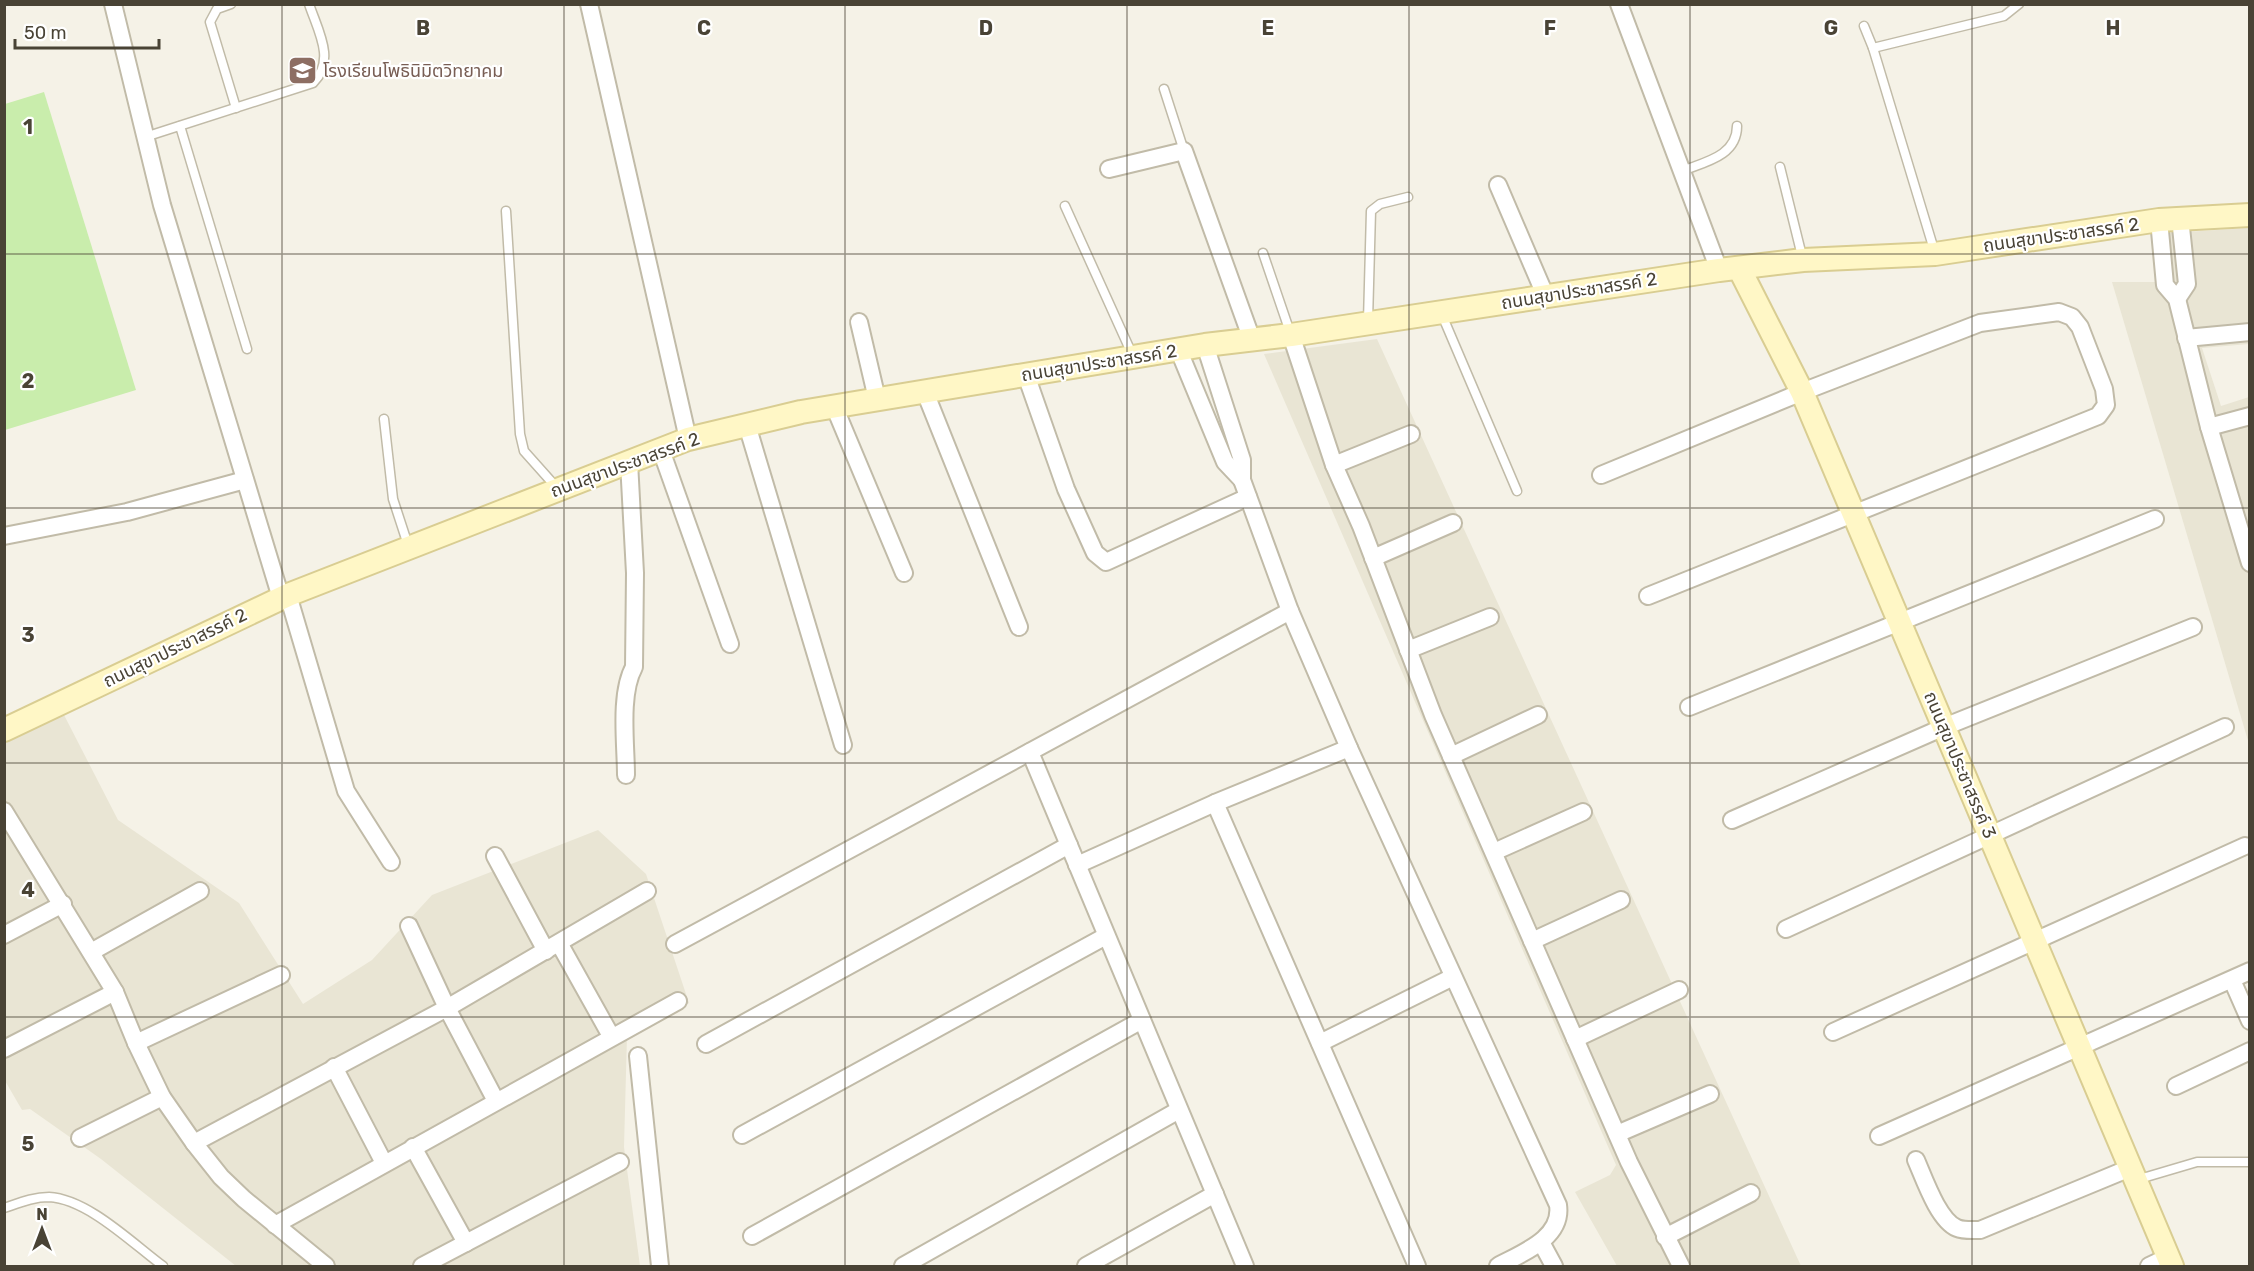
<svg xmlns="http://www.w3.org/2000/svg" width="2254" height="1271" viewBox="0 0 2254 1271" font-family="Rubik,'Noto Sans Thai',sans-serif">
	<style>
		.residential { fill: #e9e5d4 }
		.green { fill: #c9edac }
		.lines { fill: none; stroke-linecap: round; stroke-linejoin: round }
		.lane-casing { stroke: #c1bba8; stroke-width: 11 }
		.street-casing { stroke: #c1bba8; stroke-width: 20 }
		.secondary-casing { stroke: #d9cd92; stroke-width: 26 }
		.lane { stroke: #fff; stroke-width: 8 }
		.street { stroke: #fff; stroke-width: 16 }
		.secondary { stroke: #fff7c6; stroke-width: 22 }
		.grid { fill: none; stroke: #494335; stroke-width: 1.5; stroke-opacity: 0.55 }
		.labels { text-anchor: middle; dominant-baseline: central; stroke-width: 4.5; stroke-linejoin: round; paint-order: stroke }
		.education-label { font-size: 18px; fill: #785e54; stroke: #fff; text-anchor: start }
		.street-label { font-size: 18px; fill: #494335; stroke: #fff }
		.grid-label { font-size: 20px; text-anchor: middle; font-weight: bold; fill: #494335; stroke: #fff; stroke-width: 4.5; stroke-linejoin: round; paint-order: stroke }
	</style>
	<rect width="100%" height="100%" fill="#f5f2e7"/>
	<g class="residential">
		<path d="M2249,228V344L2202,348L2221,406L2249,397V744L2112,282H2155L2153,234Z"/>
		<path d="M1377,339L1801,1266H1617L1575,1192L1610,1175L1616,1165L1264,354Z"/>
		<path d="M63,713L118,820L239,903L303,1004L372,960L432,895L598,830L646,874L689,1003L627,1036L624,1147L640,1266H236L101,1159L30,1109L22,1110L4,1079V744Z"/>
	</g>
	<path class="green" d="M44,92L136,390L5,430V104Z"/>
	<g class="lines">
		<defs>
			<g id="lane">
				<path d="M231,4L217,9L210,22L236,108"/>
				<path d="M1864,26L1873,48"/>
				<path d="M1164,89L1184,151"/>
				<path d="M180,126L247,349"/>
				<path d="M145,137L313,83C336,60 318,31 309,4"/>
				<path d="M1780,167L1803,260"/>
				<path d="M1682,171C1705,162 1737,156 1737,126"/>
				<path d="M1065,206L1132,354"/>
				<path d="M506,211L520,434L524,451L557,488"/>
				<path d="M1263,253L1291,335"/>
				<path d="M1935,253L1873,48L2004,16L2019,4"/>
				<path d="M1442,315L1517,491"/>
				<path d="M1368,321L1371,211L1380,204L1408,197"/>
				<path d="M384,419L393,499L409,548"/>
				<path d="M2136,1180L2197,1162H2250"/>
				<path d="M4,1208C19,1203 33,1197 49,1197C88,1199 133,1244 163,1266"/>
			</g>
			<g id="street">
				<path d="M113,4L162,205L281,598"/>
				<path d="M589,4L688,439"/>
				<path d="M1619,4L1719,270"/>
				<path d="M1109,169L1184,151L1252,340"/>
				<path d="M1498,185L1546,297"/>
				<path d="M2159,220L2165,285L2177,299L2209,427L2250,563"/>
				<path d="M2177,299L2187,284L2180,218"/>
				<path d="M859,322L877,399"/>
				<path d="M1291,335L1334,465L1361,526L1433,715L1629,1162L1681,1266"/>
				<path d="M2186,338L2250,332"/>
				<path d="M1205,345L1242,460V480L1290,611L1349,748L1558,1205C1563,1238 1522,1253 1498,1266"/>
				<path d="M1179,351L1225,462L1242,480"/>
				<path d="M1026,375L1066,489L1095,553L1106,562L1248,497"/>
				<path d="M925,392L1019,627"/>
				<path d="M834,406L904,573"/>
				<path d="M747,425L843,745"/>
				<path d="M2209,427L2250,416"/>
				<path d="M661,450L730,644"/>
				<path d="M1334,465L1411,434"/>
				<path d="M1601,475L1802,392L1980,323L2059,312L2072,317L2080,327L2104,389L2106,405L2098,416L1648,596"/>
				<path d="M4,536L127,512L245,480"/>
				<path d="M1373,558L1453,523"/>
				<path d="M288,595L346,791L391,862"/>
				<path d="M1408,650L1490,617"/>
				<path d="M1689,707L2155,519"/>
				<path d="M1030,752L1245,1266"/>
				<path d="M1451,756L1538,715"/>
				<path d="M626,775C626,745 619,694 634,667L635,573L629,462"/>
				<path d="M1215,803L1417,1266"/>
				<path d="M4,811L115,992L136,1043L162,1097L194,1143L221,1177L244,1199L326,1266"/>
				<path d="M1732,820L1944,727L2193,627"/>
				<path d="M1494,852L1583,812"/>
				<path d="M495,856L546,951"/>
				<path d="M1077,865L1215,803L1349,748"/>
				<path d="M409,926L447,1008L496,1101"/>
				<path d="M1786,929L2225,727"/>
				<path d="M4,935L63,904"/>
				<path d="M1532,941L1621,900"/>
				<path d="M559,943L611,1036"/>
				<path d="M675,944L1290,611"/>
				<path d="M91,952L200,891"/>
				<path d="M2232,980L2250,1021"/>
				<path d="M1833,1032L2245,846"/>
				<path d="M1575,1039L1679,990"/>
				<path d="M136,1043L281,975"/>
				<path d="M1320,1043L1453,977"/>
				<path d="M706,1044L1069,845"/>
				<path d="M4,1049L115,992"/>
				<path d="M638,1056L660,1266"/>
				<path d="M334,1067L384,1163"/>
				<path d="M2176,1086L2250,1051"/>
				<path d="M1617,1134L1710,1094"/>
				<path d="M742,1135L1106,936"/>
				<path d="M1879,1136L2250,971"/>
				<path d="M80,1138L162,1097"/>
				<path d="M194,1143L447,1008L647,891"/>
				<path d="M413,1147L466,1243"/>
				<path d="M1916,1160C1924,1178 1938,1220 1957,1228C1964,1231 1973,1230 1980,1230L2130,1168"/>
				<path d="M275,1225L678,1001"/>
				<path d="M752,1236L1142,1020"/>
				<path d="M1665,1237L1751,1193"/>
				<path d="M1541,1242L1554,1266"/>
				<path d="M422,1266L620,1162"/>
				<path d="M903,1266L1179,1110"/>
				<path d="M1086,1266L1215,1194"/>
				<path d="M2149,1266L2168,1257"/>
			</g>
			<g id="secondary">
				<path d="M1739,268L1802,392L2172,1266"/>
				<path d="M4,730L288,595L688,439L801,412L1205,345L1291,335L1719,270L1803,260L1935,254L2159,220L2250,215"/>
			</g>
		</defs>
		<use href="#lane" class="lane-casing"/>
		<use href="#street" class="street-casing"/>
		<use href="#secondary" class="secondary-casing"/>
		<use href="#lane" class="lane"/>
		<use href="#street" class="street"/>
		<use href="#secondary" class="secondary"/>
	</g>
	<path class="grid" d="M282,4V1266M564,4V1266M845,4V1266M1127,4V1266M1409,4V1266M1690,4V1266M1972,4V1266M4,254H2250M4,508H2250M4,763H2250M4,1017H2250"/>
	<defs>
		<symbol id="school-square" viewBox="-11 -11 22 22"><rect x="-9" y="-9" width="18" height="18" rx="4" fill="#8d6e63" stroke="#fff"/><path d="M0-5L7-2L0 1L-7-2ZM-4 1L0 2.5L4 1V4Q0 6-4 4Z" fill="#fff"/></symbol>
	</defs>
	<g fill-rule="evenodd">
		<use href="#school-square" x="286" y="54" width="33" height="33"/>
	</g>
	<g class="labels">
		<g class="education-label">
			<text x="323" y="71">โรงเรียนโพธินิมิตวิทยาคม</text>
		</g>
		<g class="street-label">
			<text transform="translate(2061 235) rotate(-8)">ถนนสุขาประชาสรรค์ 2</text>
			<text transform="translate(1579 291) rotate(-9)">ถนนสุขาประชาสรรค์ 2</text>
			<text transform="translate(1099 363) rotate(-9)">ถนนสุขาประชาสรรค์ 2</text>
			<text transform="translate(625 465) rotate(-20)">ถนนสุขาประชาสรรค์ 2</text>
			<text transform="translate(175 648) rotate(-26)">ถนนสุขาประชาสรรค์ 2</text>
			<text transform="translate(1960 765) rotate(67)">ถนนสุขาประชาสรรค์ 3</text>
		</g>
	</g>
	<g class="grid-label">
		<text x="423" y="35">B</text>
		<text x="704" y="35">C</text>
		<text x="986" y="35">D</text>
		<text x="1268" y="35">E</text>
		<text x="1550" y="35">F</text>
		<text x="1831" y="35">G</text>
		<text x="2113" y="35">H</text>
		<text x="28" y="134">1</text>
		<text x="28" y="388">2</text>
		<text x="28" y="642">3</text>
		<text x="28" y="897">4</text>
		<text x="28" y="1151">5</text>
	</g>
	<rect width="2254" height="1271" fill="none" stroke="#494335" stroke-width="12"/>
	<g transform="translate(42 1229)" stroke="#ffffff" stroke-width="4.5" paint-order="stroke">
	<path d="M0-4.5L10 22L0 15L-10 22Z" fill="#494335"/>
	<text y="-9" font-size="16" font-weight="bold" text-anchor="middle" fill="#494335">N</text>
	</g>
	<path d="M15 39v9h144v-9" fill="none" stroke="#494335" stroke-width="3"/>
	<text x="24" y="39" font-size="18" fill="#494335" stroke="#ffffff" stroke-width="4.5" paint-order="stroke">50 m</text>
</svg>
